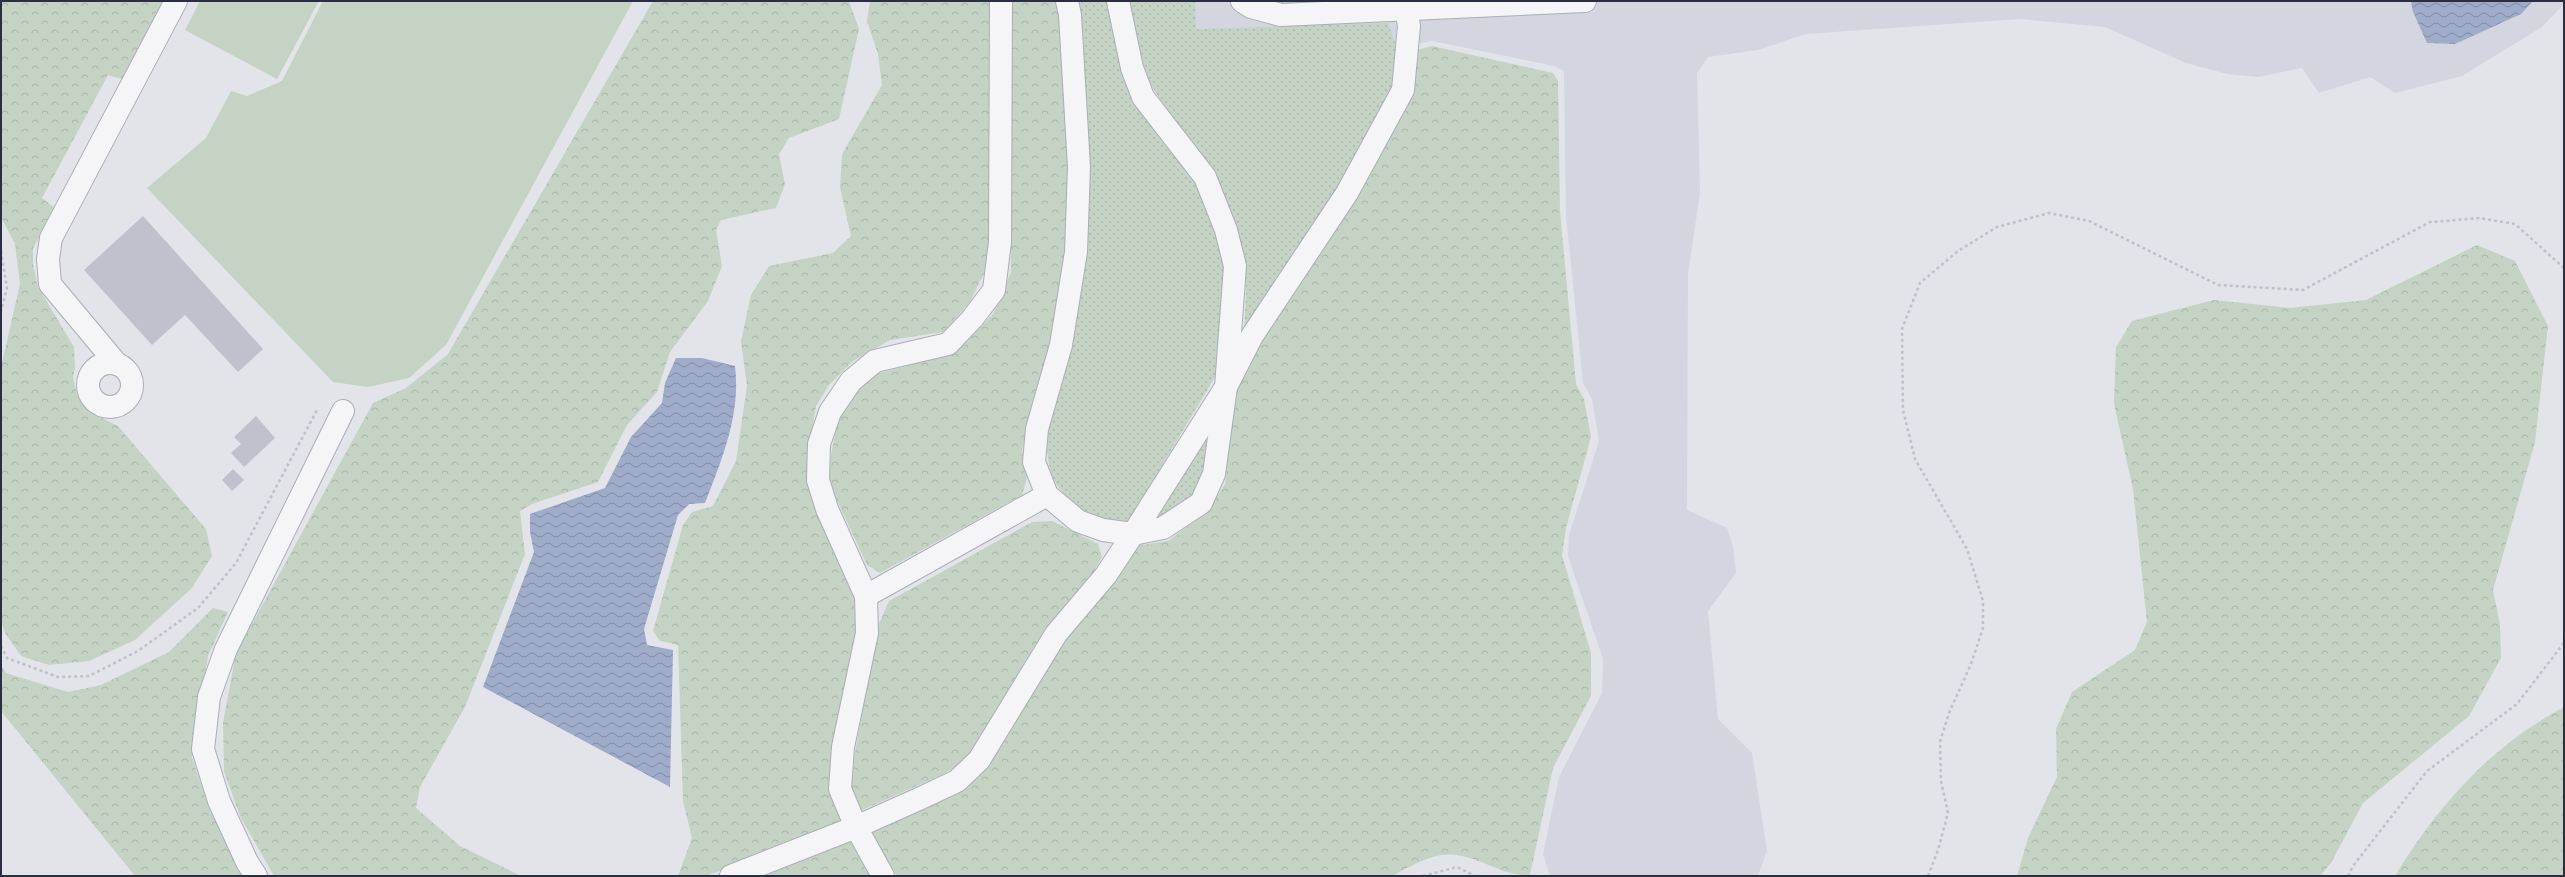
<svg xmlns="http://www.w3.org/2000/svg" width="2565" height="877" viewBox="0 0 2565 877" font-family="Inter,sans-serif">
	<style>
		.built { fill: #d4d6df }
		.grass { fill: url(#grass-dots) }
		.forest { fill: url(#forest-crowns) }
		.green { fill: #c4d3c3 }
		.water { fill: url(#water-waves) }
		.building { fill: #bfc2cd }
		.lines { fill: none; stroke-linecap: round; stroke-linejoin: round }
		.minor-casing { stroke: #abadb7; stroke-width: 24 }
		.path { stroke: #c0c1c8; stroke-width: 2.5; stroke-dasharray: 3 3; stroke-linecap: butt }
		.minor { stroke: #f5f5f8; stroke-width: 22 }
	</style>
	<defs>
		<pattern id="grass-dots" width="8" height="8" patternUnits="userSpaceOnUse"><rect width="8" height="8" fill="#c4d3c3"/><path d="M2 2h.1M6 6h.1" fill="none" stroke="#a9b5a9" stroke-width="1.8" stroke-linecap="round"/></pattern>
		<pattern id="forest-crowns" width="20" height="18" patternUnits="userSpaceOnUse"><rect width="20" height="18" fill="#c4d3c3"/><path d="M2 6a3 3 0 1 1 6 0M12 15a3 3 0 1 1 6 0" fill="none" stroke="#a9b5a9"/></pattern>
		<pattern id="water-waves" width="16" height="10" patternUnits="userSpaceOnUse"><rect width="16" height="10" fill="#9eabc9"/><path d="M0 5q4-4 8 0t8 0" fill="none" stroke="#818ca5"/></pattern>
	</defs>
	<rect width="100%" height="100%" fill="#e2e4ea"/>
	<path class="built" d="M1179,1H2564V4L2542,27L2462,76L2395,93L2370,77L2319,93L2302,68L2258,77L2227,74L2186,63L2105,27L2020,19L1806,34L1758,50L1708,57L1697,73L1700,193L1688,274L1687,510L1727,528L1733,546L1736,573L1708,611L1718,719L1752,753L1767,851L1758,876H1550L1543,854L1559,777L1602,693L1603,659L1568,556L1569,535L1599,441L1592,399L1583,383L1566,216L1564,71L1554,66L1432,41L1369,52L1193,47Z"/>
	<g class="grass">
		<path d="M1075,1H1109L1130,97L1203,193L1222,246L1228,288L1218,372L1127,524C1100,524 1067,505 1054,480C1048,469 1048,452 1045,440Z"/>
		<path d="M1126,1H1195L1196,29L1388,23L1400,58L1387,104L1345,181L1244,334L1246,290L1243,251L1229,211L1143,72Z"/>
		<path d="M1270,1H1363L1281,4Z"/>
		<path d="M1214,421C1208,455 1202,520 1154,517Z"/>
	</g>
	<g class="forest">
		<path d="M1,1H166L125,80L108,75L42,198L56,209L33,248V264L38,287L74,347L75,368L73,377L77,395L90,412L118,426L206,529L212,556L192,588L135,640L89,661L49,665L21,656L5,633L1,621V367L20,284L15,244L1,217Z"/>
		<path d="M653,1H849L859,29L839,119L789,138L779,154L785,184L776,208L721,220L716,230L722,266L708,301L670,352L657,392L627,425L598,482L532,504L520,511L525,554L465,707L420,787L416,808L460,846L521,876H274L240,816L224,771L223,723L236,653L373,403L406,388L448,354Z"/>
		<path d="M870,1H991L994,231L984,273L970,302L943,332L890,340L853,361L829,385L816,406L810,442L851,581L857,620L852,666L831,759V786L842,823L706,876H678L692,838L683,801L678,645L660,641L653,631L683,525L692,512L713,506L736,461L747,386L741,341L751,295L769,266L833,253L851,236L840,188L842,154L882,85L878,54L867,21Z"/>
		<path d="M1010,1H1059L1071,161L1066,262L1045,374L1022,450L1027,478L1022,495L880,573L867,565L829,483L831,455L838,419L861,385L879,373L907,366L962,347L993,314L1011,272Z"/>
		<path d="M1432,46L1553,73L1558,81L1560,211L1576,384L1584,399L1591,437L1566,528L1562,555L1591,653V696L1553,768L1530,875C1504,877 1482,858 1456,855C1433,852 1412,866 1392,876H897L870,831L955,793L978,778L1001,747L1053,652L1135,546L1168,541L1208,511L1225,484L1234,385L1412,51Z"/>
		<path d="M2477,245L2515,261L2548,326L2535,442L2493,590L2500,624L2501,658L2469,716L2363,803L2331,863L2320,876H2017L2028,838L2057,777L2056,729L2072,692L2135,650L2147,622L2133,489L2114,404L2116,347L2132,321L2214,300L2290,308L2366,300Z"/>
		<path d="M1052,521L1098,544L1102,557L1092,575L975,753L946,773L860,811L851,787L855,752L879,624L889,601L1032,522Z"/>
		<path d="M213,608L228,612L208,656L192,757L210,811L247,876H135L1,711V665L6,673L68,692L101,685L169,652Z"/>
		<path d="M2564,707V876H2395C2437,806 2492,745 2564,707Z"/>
		<path d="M853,836L875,876H752Z"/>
	</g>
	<g class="green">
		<path d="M200,1H319L277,79L185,30Z"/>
		<path d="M323,1H633L446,345L409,378L368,387L333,382L147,188L206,138L231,91L247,96L282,81Z"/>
	</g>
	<g class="water">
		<path d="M2411,1H2533L2521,14L2455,44L2427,43L2413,12Z"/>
		<path d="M676,358H702L735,366C741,414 722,459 705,503L689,504L678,515L644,629L647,645L673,650L670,787L483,687L534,552L530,532V514L605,488L631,437L662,403L665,383Z"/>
	</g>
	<g class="building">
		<path d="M143,216L263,349L238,372L185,315L152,345L84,270Z"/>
		<path d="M256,416L275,438L244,467L231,453L241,444L234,437Z"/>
		<path d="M233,469L244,480L232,491L222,480Z"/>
	</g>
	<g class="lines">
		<defs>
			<g id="minor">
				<path d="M1067,1L1070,15L1079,167L1076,252L1061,345L1037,429L1034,462L1047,495L1078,521L1103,530L1133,534L1163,528L1201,503L1214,474L1226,387L1235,266L1226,230L1205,177L1143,97L1132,68L1118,1"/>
				<path d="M1242,1L1251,7L1281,15L1585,1"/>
				<path d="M116,363L50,284L48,259L51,238L176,1"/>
				<circle cx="110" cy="385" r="22"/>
				<path d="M866,596L1047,495"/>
				<path d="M256,876L247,862L219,801L203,749L209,697L226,649L343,411"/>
				<path d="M731,876L856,827L921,798L957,781L979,760L1056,634L1106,575L1133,534L1226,387L1252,336L1347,193L1403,90L1409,26L1406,9"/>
				<path d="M883,876L856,827L840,789L843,747L867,633L866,596L827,509L818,480L819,444L830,412L851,381L875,361L948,344L972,319L994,290L1000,242L1001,1"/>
			</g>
		</defs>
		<use href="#minor" class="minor-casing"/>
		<g class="path">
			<path d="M1,251L7,288L1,311"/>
			<path d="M1,646L7,658L58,677L89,676L138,651L198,608L236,563L318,408"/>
			<path d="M1423,876L1457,867L1475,876"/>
			<path d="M1928,876L1938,850L1948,813L1941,781L1940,742L1949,713L1971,664L1983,628V601L1967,549L1915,459L1903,410L1902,329L1920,283L1958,251L1997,227L2049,213L2089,221L2218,285L2303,290L2430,222L2479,218L2515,224L2564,268"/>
			<path d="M2348,876L2353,866L2427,771L2517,704L2563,644L2564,638"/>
		</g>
		<use href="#minor" class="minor"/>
	</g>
	<rect width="2565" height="877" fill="none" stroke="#2b2e41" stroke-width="4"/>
</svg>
